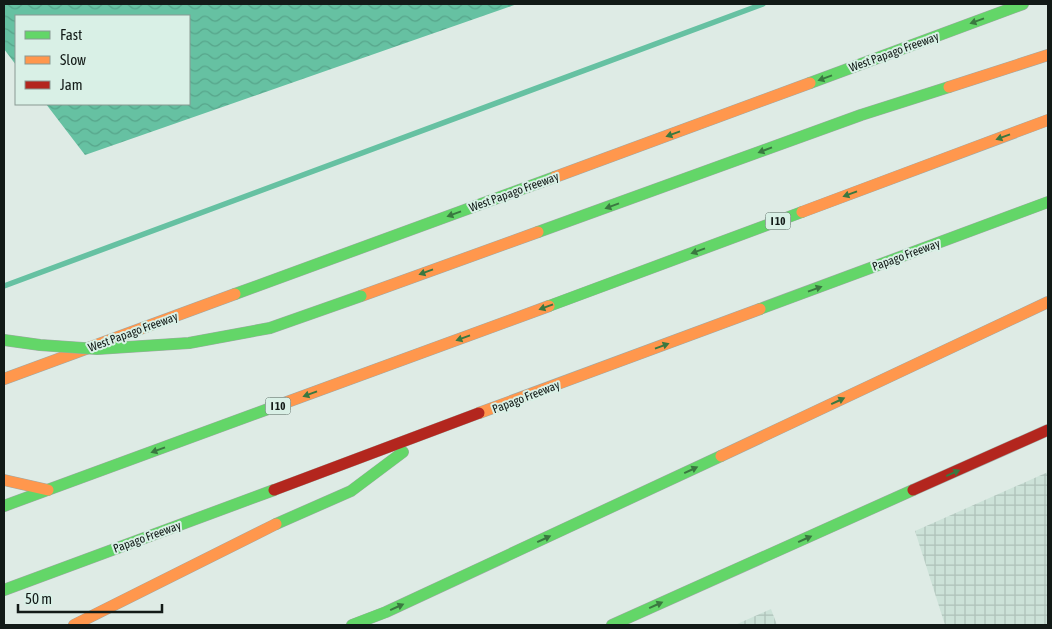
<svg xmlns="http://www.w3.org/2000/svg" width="1052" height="629" viewBox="0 0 1052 629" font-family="'Asap Condensed',sans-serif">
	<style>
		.industrial { fill: url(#industrial-grid) }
		.water { fill: url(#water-waves) }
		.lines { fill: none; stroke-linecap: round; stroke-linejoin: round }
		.stream { stroke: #66c1a2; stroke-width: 5.5 }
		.fast-casing { stroke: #9fa9a5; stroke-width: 12 }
		.slow-casing { stroke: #9fa9a5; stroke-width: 12 }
		.jam-casing { stroke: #9fa9a5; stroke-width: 12 }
		.fast { stroke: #63d668; stroke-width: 11 }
		.slow { stroke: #ff974d; stroke-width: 11 }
		.jam { stroke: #b3261e; stroke-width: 11 }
		.fast-bridge-casing { stroke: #9fa9a5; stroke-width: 12; stroke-linecap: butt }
		.fast-bridge { stroke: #63d668; stroke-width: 11 }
		.oneway { fill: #3a7840 }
		.labels { text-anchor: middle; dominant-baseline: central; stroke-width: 4; stroke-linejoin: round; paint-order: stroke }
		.shield { fill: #d9f0e6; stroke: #4e5a55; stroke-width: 1 }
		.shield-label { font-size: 11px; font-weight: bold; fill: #121a17 }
		.street-label { font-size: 12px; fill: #121a17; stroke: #d9f0e6 }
	</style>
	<defs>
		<pattern id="industrial-grid" width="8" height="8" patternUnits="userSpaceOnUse" patternTransform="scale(1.25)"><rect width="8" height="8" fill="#cce2d8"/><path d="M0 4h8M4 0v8" fill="none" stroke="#aec1b9"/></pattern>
		<pattern id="water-waves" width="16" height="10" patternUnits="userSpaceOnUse" patternTransform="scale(1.25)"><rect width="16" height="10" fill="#66c1a2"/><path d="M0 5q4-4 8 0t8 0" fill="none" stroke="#57a58b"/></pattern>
	</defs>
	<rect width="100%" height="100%" fill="#deebe5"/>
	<g class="industrial">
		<path d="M1048,472V625H945L915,531Z"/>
		<path d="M771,609L777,625H735Z"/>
	</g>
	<path class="water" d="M4,4H517L85,155L46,104H189V16H16V65L4,49Z"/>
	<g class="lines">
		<path class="stream" d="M4,286L763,4"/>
		<defs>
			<g id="fast">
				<path d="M810,83L1023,4"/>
				<path d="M538,232L861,115L949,87"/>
				<path d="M235,294L555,177"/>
				<path d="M549,306L802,212"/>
				<path d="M760,309L1048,202"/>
				<path d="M4,506L279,405"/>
				<path d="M276,524L351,491L403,452"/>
				<path d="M4,590L274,490"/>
				<path d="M352,625L386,612L721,456"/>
				<path d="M612,625L913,490"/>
			</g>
			<g id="slow">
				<path d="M949,87L1048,55"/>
				<path d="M555,177L810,83"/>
				<path d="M802,212L1048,120"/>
				<path d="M361,296L538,232"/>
				<path d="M4,379L235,294"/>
				<path d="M279,405L549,306"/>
				<path d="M479,413L760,309"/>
				<path d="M721,456L1048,302"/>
				<path d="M4,480L48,490"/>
				<path d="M74,625L276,524"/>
			</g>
			<g id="jam">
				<path d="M274,490L479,413"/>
				<path d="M913,490L1048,430"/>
			</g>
		</defs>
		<use href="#fast" class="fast-casing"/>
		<use href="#slow" class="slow-casing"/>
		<use href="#jam" class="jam-casing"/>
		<use href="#fast" class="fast"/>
		<use href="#slow" class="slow"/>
		<use href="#jam" class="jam"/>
		<defs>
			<path id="fast-bridge" d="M4,340L40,345L97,349L189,343L270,328L361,296"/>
		</defs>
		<use href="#fast-bridge" class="fast-bridge-casing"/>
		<use href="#fast-bridge" class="fast-bridge"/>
	</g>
	<defs><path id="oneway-solid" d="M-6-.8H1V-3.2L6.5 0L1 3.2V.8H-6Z" transform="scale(1.25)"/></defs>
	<g class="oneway">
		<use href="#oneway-solid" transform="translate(977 21) rotate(160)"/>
		<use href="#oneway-solid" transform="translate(825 78) rotate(160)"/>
		<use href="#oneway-solid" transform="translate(673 134) rotate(160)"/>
		<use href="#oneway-solid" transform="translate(1003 137) rotate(160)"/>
		<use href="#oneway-solid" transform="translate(765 150) rotate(159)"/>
		<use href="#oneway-solid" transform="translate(850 194) rotate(160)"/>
		<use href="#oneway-solid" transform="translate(612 206) rotate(160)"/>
		<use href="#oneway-solid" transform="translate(454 214) rotate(160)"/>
		<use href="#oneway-solid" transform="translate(698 251) rotate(160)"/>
		<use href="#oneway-solid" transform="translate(426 272) rotate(160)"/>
		<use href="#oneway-solid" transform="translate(815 289) rotate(-20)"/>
		<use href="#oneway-solid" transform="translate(546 307) rotate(160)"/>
		<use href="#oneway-solid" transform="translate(463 338) rotate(160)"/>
		<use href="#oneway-solid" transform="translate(662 346) rotate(-20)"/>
		<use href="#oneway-solid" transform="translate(310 394) rotate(160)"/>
		<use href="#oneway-solid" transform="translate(838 401) rotate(-25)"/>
		<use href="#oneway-solid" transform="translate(158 450) rotate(160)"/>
		<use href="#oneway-solid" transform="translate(691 470) rotate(-25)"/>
		<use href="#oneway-solid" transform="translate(953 473) rotate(-24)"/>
		<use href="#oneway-solid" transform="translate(544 539) rotate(-25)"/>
		<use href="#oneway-solid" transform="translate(805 539) rotate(-24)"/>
		<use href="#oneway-solid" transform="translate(656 605) rotate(-24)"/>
		<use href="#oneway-solid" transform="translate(397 607) rotate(-24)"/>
	</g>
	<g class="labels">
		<g class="shield">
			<rect x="765.5" y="212.5" width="25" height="17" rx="4"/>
			<rect x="265.5" y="397.5" width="25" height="17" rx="4"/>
		</g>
		<g class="shield-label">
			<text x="778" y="221">I 10</text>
			<text x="278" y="406">I 10</text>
		</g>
		<g class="street-label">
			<text transform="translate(894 52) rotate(-20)">West Papago Freeway</text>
			<text transform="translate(514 192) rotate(-20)">West Papago Freeway</text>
			<text transform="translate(906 255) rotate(-20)">Papago Freeway</text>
			<text transform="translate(133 332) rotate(-20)">West Papago Freeway</text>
			<text transform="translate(526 397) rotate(-21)">Papago Freeway</text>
			<text transform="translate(147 537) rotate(-20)">Papago Freeway</text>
		</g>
	</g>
	<rect width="1052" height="629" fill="none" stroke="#121a17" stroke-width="10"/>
	<rect x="15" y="15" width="175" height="90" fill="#d9f0e6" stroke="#899a93"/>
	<rect x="25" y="31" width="25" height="8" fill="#63d668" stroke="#899a93"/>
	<text x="60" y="40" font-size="15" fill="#121a17">Fast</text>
	<rect x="25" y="56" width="25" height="8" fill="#ff974d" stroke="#899a93"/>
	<text x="60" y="65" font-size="15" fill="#121a17">Slow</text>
	<rect x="25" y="81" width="25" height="8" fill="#b3261e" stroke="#899a93"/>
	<text x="60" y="90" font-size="15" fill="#121a17">Jam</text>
	<path d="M18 604v8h144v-8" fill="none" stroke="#121a17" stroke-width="2.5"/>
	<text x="25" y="604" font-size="15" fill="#121a17" stroke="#d9f0e6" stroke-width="4" paint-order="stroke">50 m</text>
</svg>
